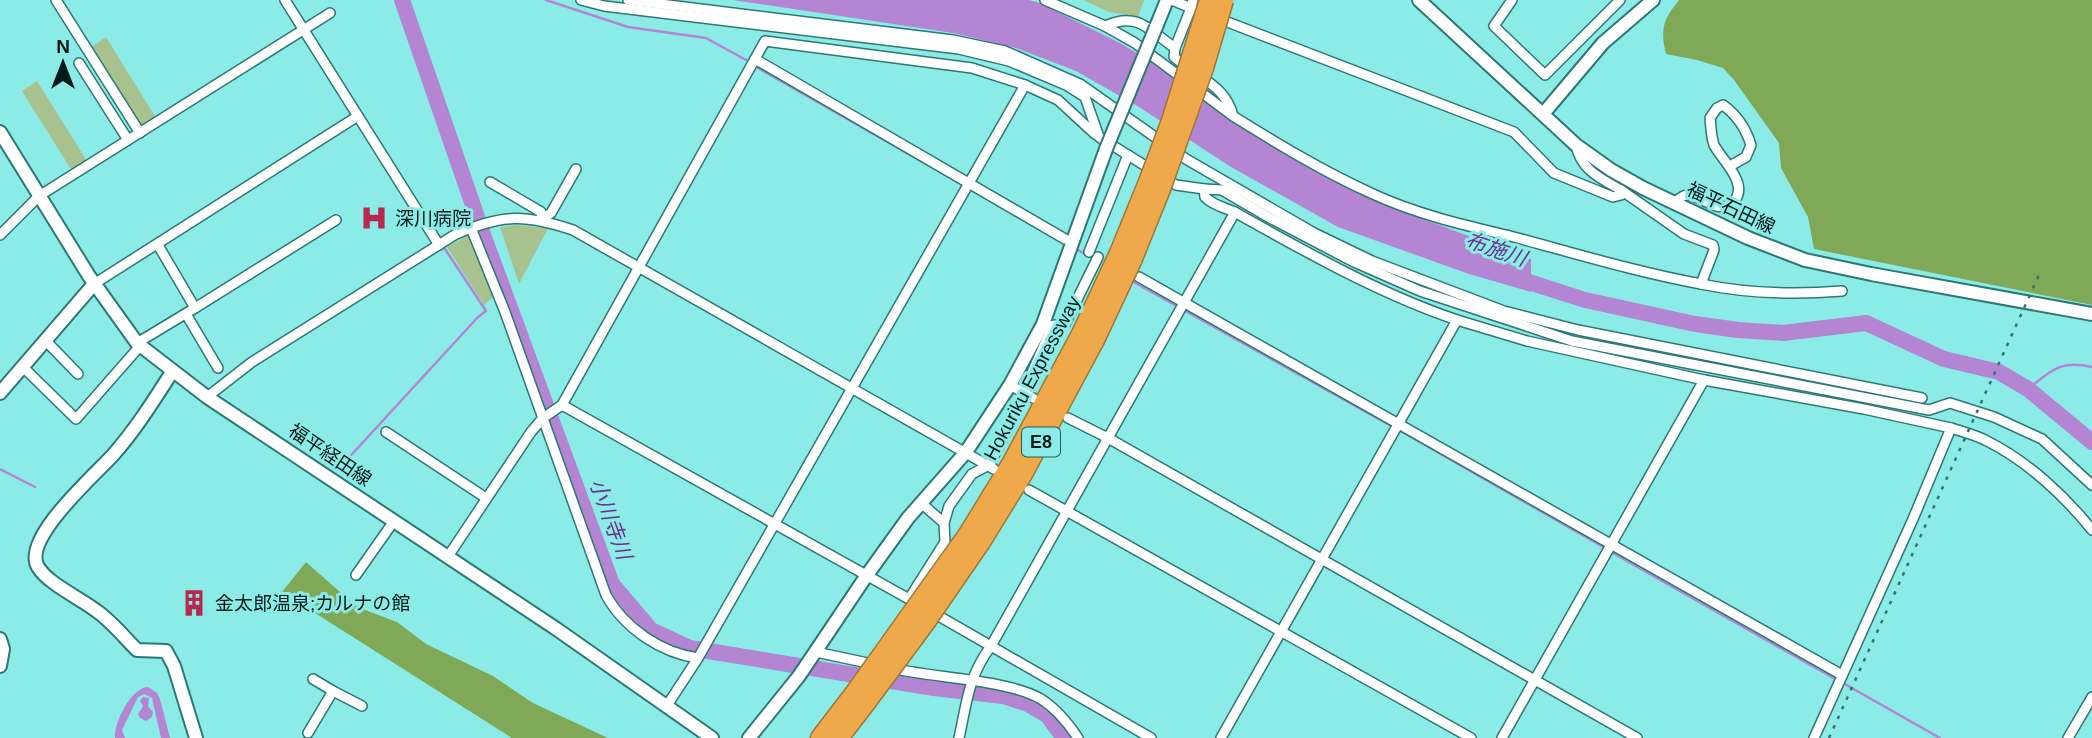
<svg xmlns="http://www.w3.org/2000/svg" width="2092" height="738" viewBox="0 0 2092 738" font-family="Arial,'Noto Sans JP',sans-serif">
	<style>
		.green { fill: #a7c28f }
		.forest { fill: #7fa956 }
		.water { fill: #b385d2 }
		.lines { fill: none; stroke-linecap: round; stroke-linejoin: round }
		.stream { stroke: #b385d2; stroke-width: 2.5 }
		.river { stroke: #b385d2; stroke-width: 16 }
		.street-casing { stroke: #2c7875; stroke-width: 12 }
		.secondary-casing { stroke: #2c7875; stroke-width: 16 }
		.highway-casing { stroke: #9c7739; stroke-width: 21 }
		.street { stroke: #fff; stroke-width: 9 }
		.secondary { stroke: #fff; stroke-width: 12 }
		.highway { stroke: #f0a94a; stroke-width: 18 }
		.rail { stroke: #3a716e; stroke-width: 2.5; stroke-dasharray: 3.5 7; stroke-linecap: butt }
		.secondary-bridge-casing { stroke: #2c7875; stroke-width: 16; stroke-linecap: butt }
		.highway-bridge-casing { stroke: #9c7739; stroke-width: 21; stroke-linecap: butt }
		.secondary-bridge { stroke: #fff; stroke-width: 12 }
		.highway-bridge { stroke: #f0a94a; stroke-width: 18 }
		.labels { text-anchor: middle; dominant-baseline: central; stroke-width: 6; stroke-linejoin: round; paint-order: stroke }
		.shield { fill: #8bece7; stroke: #2a5957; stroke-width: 2 }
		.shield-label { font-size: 18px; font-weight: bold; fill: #001a19 }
		.street-label { font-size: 19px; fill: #001a19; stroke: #8bece7 }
		.poi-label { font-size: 19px; fill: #001a19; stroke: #8bece7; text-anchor: start }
		.water-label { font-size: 21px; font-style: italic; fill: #6c318d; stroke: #8bece7 }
	</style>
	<rect width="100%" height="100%" fill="#8bece7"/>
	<g class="green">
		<path d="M1083,0H1144L1138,17L1109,12Z"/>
		<path d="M106,37L156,118L140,128L90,48Z"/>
		<path d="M37,81L87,161L72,171L22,91Z"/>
		<path d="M516,225L548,228L519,284L500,227Z"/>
		<path d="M470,234L494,296L484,305L447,247Z"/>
	</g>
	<g class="forest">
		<path d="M1679,0H2092V305L1814,249L1808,217L1781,168L1779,143L1734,80L1723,68L1697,60L1666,54C1660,29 1663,20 1679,0Z"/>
		<path d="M306,562L357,607L397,622L426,644L493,676L533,703L608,738H512L282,592Z"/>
	</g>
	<g class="water">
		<path d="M733,0H1029L1040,3L1118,42L1222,102L1278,148L1393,208L1531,259V292L1469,274L1338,227L1231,167L1139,107L1076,71L1016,48L953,33Z"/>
		<path d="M148,687L157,693L160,699L170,738H161L152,698L144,694L138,697L122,730L125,738H115C114,722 131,688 148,687Z"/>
		<path d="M143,697L149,698L148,706L153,712L152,717L146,721L140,718L138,714L143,706L140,701Z"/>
	</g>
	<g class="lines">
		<g class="stream">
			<path d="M546,0L628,27L706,38L746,60"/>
			<path d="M758,68L928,165"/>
			<path d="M1078,250L1090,257"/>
			<path d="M1130,280L1393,427"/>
			<path d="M2028,389C2052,370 2060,360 2092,367"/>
			<path d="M1399,430L1605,548"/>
			<path d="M343,464L478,317L486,311L443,246"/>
			<path d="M0,469L35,487"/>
			<path d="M1611,552L1837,680"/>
			<path d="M1843,683L1940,738"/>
		</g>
		<g class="river">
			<path d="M402,0L485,240L612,584L651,630L690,648L934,688L1003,696L1028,704L1047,715L1064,738"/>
			<path d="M1513,277L1585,300L1695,324L1738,330L1783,333L1866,323L1944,359L1999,372L2028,389L2092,442"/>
		</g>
		<defs>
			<g id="street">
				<path d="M56,0L140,133"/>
				<path d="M285,0L439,245"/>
				<path d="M581,0L604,6L959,49L1009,61L1066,85L1085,97L1099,137L1176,185L1204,189L1205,197C1215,207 1226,207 1238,214C1308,253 1380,294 1457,320L1221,738"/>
				<path d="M628,0L953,40L1005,51L1080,84L1186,159L1314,233L1372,261L1504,311L1578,330L1922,398"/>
				<path d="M1045,0L1105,26"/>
				<path d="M1172,0L1191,8L1175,48C1149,30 1138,11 1105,26L1135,43L1233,116C1228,96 1216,87 1200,76"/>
				<path d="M1193,0L1191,8L1514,132L1554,173L1613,197L1621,195V190C1600,178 1581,170 1576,145"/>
				<path d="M1512,0L1494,26L1545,75L1620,0"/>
				<path d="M1175,48L1174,57L1188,68"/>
				<path d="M755,59L1065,239"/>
				<path d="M79,63L128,140"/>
				<path d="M1233,116C1278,144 1324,172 1373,194C1416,214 1464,225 1510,236C1574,253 1636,272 1701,284L1714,250L1713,245L1684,234L1621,190"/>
				<path d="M490,182L541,212L542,219L551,213L576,169"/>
				<path d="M1204,189L1222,190L1270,218L1354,262L1420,291L1572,341L1929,410L1950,403L1994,417L2042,439L2092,485"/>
				<path d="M1674,203C1678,200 1682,195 1687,195C1702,195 1718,216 1733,202C1751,185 1721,159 1714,145C1711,137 1711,126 1710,118L1717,108L1723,105C1737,115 1746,129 1751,145L1746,157L1730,166"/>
				<path d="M471,228L505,312L606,595C624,628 661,653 698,658"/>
				<path d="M0,235L39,196L330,13"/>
				<path d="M1089,252L1128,155"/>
				<path d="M1139,277L1842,675"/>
				<path d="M94,284L358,116"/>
				<path d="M1701,284C1749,294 1793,295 1842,291"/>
				<path d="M195,308L336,220"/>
				<path d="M186,314L218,368"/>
				<path d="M1457,320L1527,341L1704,380"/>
				<path d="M1048,326L1065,324L1098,257"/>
				<path d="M45,340L78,374"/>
				<path d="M137,343L195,308L158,245"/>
				<path d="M22,366L76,419L140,346"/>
				<path d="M1010,385L1033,398"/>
				<path d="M207,397L252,362L456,234C503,214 525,214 573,230L994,469"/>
				<path d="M562,405L918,604"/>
				<path d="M1068,418L1108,438L1637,738"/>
				<path d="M386,432L486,498"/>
				<path d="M1029,490L1471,738"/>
				<path d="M921,503L944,523L949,506L972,474L989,465L1018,411L1023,393L1052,327"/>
				<path d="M447,558L531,432L543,418L562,405L765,41L972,68L1025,85L1058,100L1095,134"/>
				<path d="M356,575L394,521"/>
				<path d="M909,599L945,542L944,523"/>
				<path d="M930,611L1151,738"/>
				<path d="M816,652L877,665"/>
				<path d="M891,668C933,678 1006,679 1041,699C1057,709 1068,723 1078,738"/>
				<path d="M313,679L333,691"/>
				<path d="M666,707L698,658L1025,85"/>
				<path d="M308,733L333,691L362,706"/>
				<path d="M959,738C967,702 968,677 991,646L1235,212"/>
				<path d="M1502,738L1704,380L1864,409L1951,428"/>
				<path d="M1814,738L1913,519L1951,428C1963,432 1976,435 1987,441C2027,461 2064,495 2092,530"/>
				<path d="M2068,738L2092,697"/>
			</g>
			<g id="secondary">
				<path d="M1419,0L1576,145L1611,170L1643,188L1748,238L1805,260L1871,274L2092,314"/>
				<path d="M1156,27L1167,0"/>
				<path d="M1543,114L1603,43L1653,0"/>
				<path d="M0,132L89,276L137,343L207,397L555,628L712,738"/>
				<path d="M172,372C154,400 136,429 113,455C96,474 21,539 38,567C48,584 82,599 98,612C112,622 124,637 137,650L166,651L174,666L196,738"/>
				<path d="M0,393L94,284"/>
				<path d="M0,639L3,649L0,666"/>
				<path d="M749,738L799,676L867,575L908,518L966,452L1010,385L1043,324L1106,149"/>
			</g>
			<g id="highway">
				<path d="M1119,253L1148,182"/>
				<path d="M1132,261L1161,189"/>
				<path d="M968,534L1011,464L1081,334"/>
				<path d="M981,542L1023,474L1095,340"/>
				<path d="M820,738L853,695"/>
				<path d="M839,738L866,703"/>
			</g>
		</defs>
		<use href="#street" class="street-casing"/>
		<use href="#secondary" class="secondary-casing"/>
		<use href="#highway" class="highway-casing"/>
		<use href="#street" class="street"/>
		<use href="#secondary" class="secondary"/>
		<use href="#highway" class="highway"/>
		<path class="rail" d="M1829,738L2039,275"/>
		<defs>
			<path id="secondary-bridge" d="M1106,149L1156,27"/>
			<g id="highway-bridge">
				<path d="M1148,182L1171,121L1209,0"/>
				<path d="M1161,189L1204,68L1224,0"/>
				<path d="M1081,334L1119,253"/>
				<path d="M1095,340L1132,261"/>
				<path d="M853,695L968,534"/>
				<path d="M866,703L926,622L981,542"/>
			</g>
		</defs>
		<use href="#secondary-bridge" class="secondary-bridge-casing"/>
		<use href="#highway-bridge" class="highway-bridge-casing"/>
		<use href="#secondary-bridge" class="secondary-bridge"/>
		<use href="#highway-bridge" class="highway-bridge"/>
	</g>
	<defs>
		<symbol id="hospital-bare" viewBox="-9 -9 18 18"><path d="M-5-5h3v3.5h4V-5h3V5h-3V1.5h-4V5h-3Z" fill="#b8274e" stroke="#8bece7" stroke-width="2.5" paint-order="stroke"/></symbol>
		<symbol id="building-bare" viewBox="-9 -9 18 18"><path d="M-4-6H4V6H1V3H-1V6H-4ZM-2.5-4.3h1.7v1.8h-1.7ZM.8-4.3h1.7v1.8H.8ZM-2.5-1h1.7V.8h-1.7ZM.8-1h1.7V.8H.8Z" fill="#b8274e" stroke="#8bece7" stroke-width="2.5" paint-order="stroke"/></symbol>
	</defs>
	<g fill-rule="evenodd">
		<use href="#hospital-bare" x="355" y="199" width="38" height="38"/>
		<use href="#building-bare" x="175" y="584" width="38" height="38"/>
	</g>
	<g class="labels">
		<rect class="shield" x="1022" y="427.5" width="38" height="29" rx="5"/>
		<g class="shield-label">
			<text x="1041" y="442">E8</text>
		</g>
		<g class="street-label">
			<text transform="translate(1731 208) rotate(25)">福平石田線</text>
			<text transform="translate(1032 378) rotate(-62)">Hokuriku Expressway</text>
			<text transform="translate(330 455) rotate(34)">福平経田線</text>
		</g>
		<g class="poi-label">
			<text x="395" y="218">深川病院</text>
			<text x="215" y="603">金太郎温泉;カルナの館</text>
		</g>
		<g class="water-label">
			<text transform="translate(1496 249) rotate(19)">布施川</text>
			<text transform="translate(611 519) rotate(70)">小川寺川</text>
		</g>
	</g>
	<g transform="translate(63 63)" stroke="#8bece7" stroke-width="5" paint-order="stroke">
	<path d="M0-5L12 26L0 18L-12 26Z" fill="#001a19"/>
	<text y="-10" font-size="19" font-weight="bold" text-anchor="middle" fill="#001a19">N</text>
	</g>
</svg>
